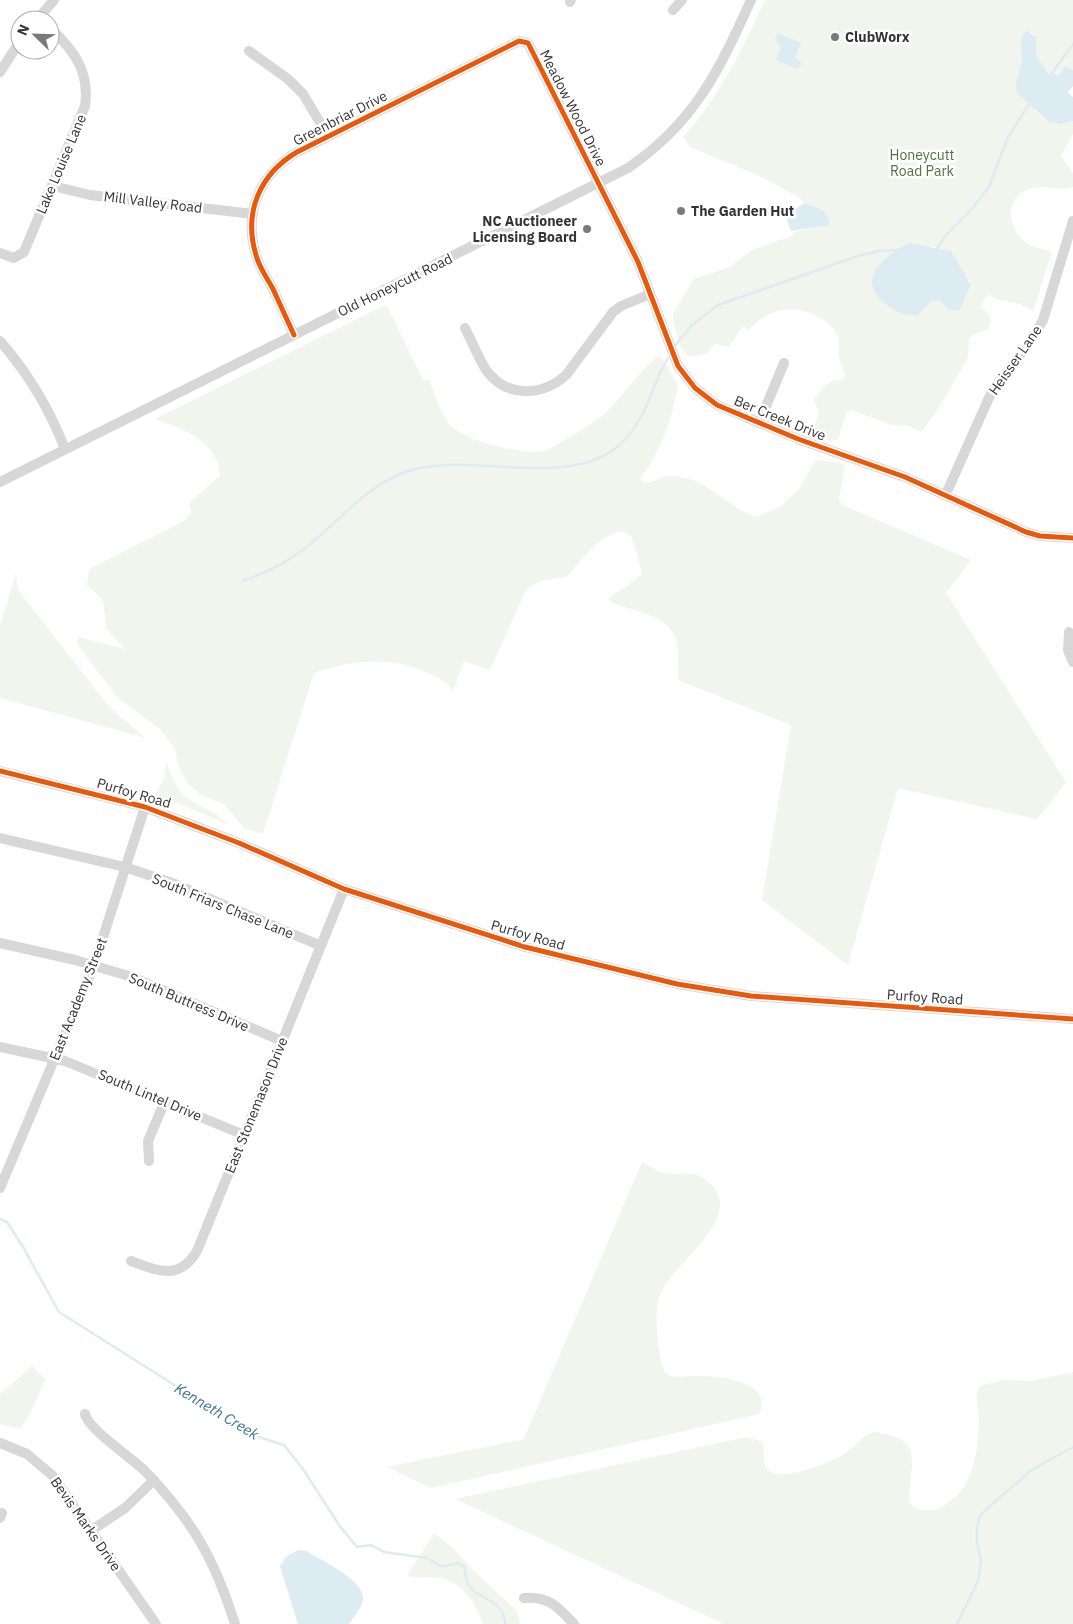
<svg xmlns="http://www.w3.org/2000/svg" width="1073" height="1624" viewBox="0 0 1073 1624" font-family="'IBM Plex Sans',sans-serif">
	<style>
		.green { fill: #f1f5ed; fill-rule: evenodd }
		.water { fill: #ddebf3 }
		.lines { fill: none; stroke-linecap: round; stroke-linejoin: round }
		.stream { stroke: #ddebf3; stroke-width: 2.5 }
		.minor { stroke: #d7d7d7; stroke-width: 10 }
		.cycleway-casing { stroke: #fff; stroke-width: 8 }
		.cycleway { stroke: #e8590c; stroke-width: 5 }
		.poi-dot { fill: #7a7a7a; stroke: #fff; stroke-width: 2 }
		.labels { text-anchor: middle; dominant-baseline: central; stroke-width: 5; stroke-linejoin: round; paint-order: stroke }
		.poi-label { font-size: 14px; font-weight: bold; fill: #333; stroke: #fff; text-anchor: start }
		.street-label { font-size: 14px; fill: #333; stroke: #fff }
		.park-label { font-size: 14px; fill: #56703f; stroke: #fff }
		.water-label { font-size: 15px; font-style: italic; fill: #3f7597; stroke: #fff }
	</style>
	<rect width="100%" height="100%" fill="#fff"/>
	<g class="green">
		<path d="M765,0H1073V70L1069,67L1064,68L1055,76L1045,70L1035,111L1049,122L1073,121V134L1061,156L1073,173V187C1061,191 1054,187 1042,187C1020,187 1005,203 1013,225C1020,244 1035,247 1052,252L1033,311L1020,304L995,299L989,294L984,299L981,308C990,315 993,318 988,329L972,335L969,339L968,357L947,395L922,432L908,426L892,425L852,410L846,412L838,440L830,441L816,433L815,424L819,413L814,400C823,388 826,380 842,380L845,375C843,369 840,362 839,356C838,349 840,343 838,337C834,328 829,324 822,319C797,303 769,307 749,330L743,326L729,347L715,344L707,353L696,356H689L684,353L680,345L674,325L673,313L694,279L730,267L752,250L792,236L794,232L829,224L812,206L804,203L799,197L757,175L690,147L683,137C720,96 742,50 765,0ZM930,246L951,251L962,273L970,281V288L958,311L950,310L938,300L930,301Z"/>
		<path d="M383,306H387L423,380H429C435,394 440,414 450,425C464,441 525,456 544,451C554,448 598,420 606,413C624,394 637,374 657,357L662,358L678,385C674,410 665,438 653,459C650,466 644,471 641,479L643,483C654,483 660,477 668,476C703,474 726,506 755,517L780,507L800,488L812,466L818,460L841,463L845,467L839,499L842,505L971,560L946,593L1066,782L1037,819L898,788L848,965L762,900L791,725L678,680C677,668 680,648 675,637C663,610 629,613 608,600C617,589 631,586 642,574L632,537L622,531C597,537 584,557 568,576C551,581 535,577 524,594L490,670L464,661L453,691C446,680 438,678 426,672C388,656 352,660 314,673L263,834L244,828L225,805L200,794L188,784L179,768L175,749L160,729L118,698L77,644L78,637L125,649L106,628L103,600L87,585L89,569L184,521L191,513L189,503L220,476C220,443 183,428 155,419Z"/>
		<path d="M16,573L18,590L110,708L146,738L0,698V626Z"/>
		<path d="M166,762C171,774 176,789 186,797C201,808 216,811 230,825L155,794L164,779Z"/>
		<path d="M642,1162C649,1166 658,1172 666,1173C682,1176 690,1169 706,1180C748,1211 684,1257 667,1282C656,1297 656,1312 657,1330C657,1338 660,1368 667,1374C673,1379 686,1376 693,1376C712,1376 755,1378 761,1399C762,1405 762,1408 759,1414L431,1488L387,1467L524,1439Z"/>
		<path d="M32,1366L45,1379L35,1404L21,1429L0,1424V1394Z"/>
		<path d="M1073,1372V1624H724L455,1499L747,1437L762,1442C766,1450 761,1465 769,1471C782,1482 829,1463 842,1455C853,1449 861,1437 873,1432C926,1437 910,1462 909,1501C914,1510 922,1511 932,1510C941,1510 948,1503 955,1497C976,1479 981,1435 978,1408C977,1399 975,1394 980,1386L1002,1380L1031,1381Z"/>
		<path d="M434,1533L454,1549L473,1570L517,1611L520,1624H483C477,1603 461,1581 438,1578C428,1576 419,1579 407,1576Z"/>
	</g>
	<g class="water">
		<path d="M1027,31L1036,38V56L1048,73L1058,75L1066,66L1073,70V86L1068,92L1073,97V121L1061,124L1049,122L1017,93L1016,83L1022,62L1021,40L1023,34Z"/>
		<path d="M778,33L801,43L795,57L802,63L798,69L776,60L781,47L775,39Z"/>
		<path d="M804,203C815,207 831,210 829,225L791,231L787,220L794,210Z"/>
		<path d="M909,243L951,251L971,285L959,311L950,310L938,300L930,302L918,315C905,316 893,311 883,302C855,277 887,255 909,243Z"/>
		<path d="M298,1550L306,1551C321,1560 366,1581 363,1600C362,1608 353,1617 349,1624H298L280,1566L286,1557Z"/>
	</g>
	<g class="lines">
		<g class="stream">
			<path d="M1049,77L1073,44"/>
			<path d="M937,249L946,235L970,211L989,187L1007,139L1029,104"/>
			<path d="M674,347L692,325L718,305L858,256L879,251L897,250"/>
			<path d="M243,581C262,574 281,566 297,554C336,527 359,490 405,472C470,448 580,497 629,435C648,412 653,383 668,358"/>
			<path d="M0,1219L7,1222L23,1247L59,1312L255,1436L284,1445L303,1469L339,1525L357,1547L371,1545L384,1552L427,1558L441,1566C451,1567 458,1559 465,1568C463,1604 505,1592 505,1624"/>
			<path d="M957,1624L978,1581L981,1561L977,1543V1527L980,1515L1030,1471L1073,1447"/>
		</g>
		<g class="minor">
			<path d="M570,2L571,0"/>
			<path d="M673,10L682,0"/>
			<path d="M37,20L54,0"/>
			<path d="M249,51L288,79L303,94L328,136"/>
			<path d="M0,72L20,41"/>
			<path d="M53,186L90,195L253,214"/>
			<path d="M0,253L14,258L24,252L85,106C90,72 74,50 50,28"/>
			<path d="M465,328C472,342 478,357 486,370C507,399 544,396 567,374L613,312L621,306L650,294"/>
			<path d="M294,335C287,320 280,304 273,289C267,278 259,267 256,255C243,212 260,174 297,152L519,41L528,43L638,262L678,366L695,388L717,405L798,439L905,477L1026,532L1040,536L1073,538"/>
			<path d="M0,341C28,373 50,410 65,449"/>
			<path d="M759,423L784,363"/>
			<path d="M0,482L628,168C694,123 719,71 751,0"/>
			<path d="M946,494L992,391L1030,342L1043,320L1073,221"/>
			<path d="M1069,632L1068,650L1073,662"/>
			<path d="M0,771L145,807L239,843L344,889L525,947L677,984L751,996L1073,1019"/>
			<path d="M0,838L125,867L175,884L321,946"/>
			<path d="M0,943L75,960L132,977L282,1041"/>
			<path d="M0,1047L65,1061L244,1135"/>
			<path d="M149,1161L148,1141L165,1101"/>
			<path d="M0,1188L94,965L145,807"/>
			<path d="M131,1261C158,1271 179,1281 197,1251L344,889"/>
			<path d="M85,1414C88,1429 132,1458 145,1471C193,1521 214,1558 235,1624"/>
			<path d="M0,1443L27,1454L53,1476L156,1624"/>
			<path d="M0,1518L2,1513"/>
			<path d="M92,1530L125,1508L154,1480"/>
			<path d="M524,1598C549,1596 558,1607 574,1624"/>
		</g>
		<defs>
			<g id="cycleway">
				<path d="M294,335C287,320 280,304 273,289C267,278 259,267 256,255C243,212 260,174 297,152L519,41L528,43L638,262L678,366L695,388L717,405L798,439L905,477L1026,532L1040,536L1073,538"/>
				<path d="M0,771L145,807L239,843L344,889L525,947L677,984L751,996L1073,1019"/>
			</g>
		</defs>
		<use href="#cycleway" class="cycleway-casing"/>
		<use href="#cycleway" class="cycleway"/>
	</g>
	<g class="poi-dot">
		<circle cx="835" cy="37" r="5"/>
		<circle cx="681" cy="211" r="5"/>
		<circle cx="587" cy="229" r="5"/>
	</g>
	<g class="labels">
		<g class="poi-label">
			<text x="845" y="37">ClubWorx</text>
			<text x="691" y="211">The Garden Hut</text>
			<text x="577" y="221" text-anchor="end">NC Auctioneer<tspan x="577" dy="16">Licensing Board</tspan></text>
		</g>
		<g class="street-label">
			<text transform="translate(573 108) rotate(63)">Meadow Wood Drive</text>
			<text transform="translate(340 118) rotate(-27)">Greenbriar Drive</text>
			<text transform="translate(61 164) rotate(-67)">Lake Louise Lane</text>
			<text transform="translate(153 202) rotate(7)">Mill Valley Road</text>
			<text transform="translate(395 285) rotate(-26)">Old Honeycutt Road</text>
			<text transform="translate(1015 360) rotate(-55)">Heisser Lane</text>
			<text transform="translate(780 418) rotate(22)">Ber Creek Drive</text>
			<text transform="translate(134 793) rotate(16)">Purfoy Road</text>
			<text transform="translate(223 906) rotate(22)">South Friars Chase Lane</text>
			<text transform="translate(528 935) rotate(16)">Purfoy Road</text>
			<text transform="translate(925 997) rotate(4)">Purfoy Road</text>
			<text transform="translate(78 999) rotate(-68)">East Academy Street</text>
			<text transform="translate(189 1002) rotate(23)">South Buttress Drive</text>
			<text transform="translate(150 1095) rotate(23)">South Lintel Drive</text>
			<text transform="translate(256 1105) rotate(-68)">East Stonemason Drive</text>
			<text transform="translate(86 1524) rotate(55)">Bevis Marks Drive</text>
		</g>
		<g class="park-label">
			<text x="922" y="155">Honeycutt<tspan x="922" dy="16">Road Park</tspan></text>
		</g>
		<g class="water-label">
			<text transform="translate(217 1411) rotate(31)">Kenneth Creek</text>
		</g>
	</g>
	<g transform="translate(35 35) rotate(293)"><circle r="24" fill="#ffffff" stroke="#adadad"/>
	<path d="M0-4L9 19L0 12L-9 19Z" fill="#7a7a7a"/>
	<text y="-8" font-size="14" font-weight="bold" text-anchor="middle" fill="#333333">N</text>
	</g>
</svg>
